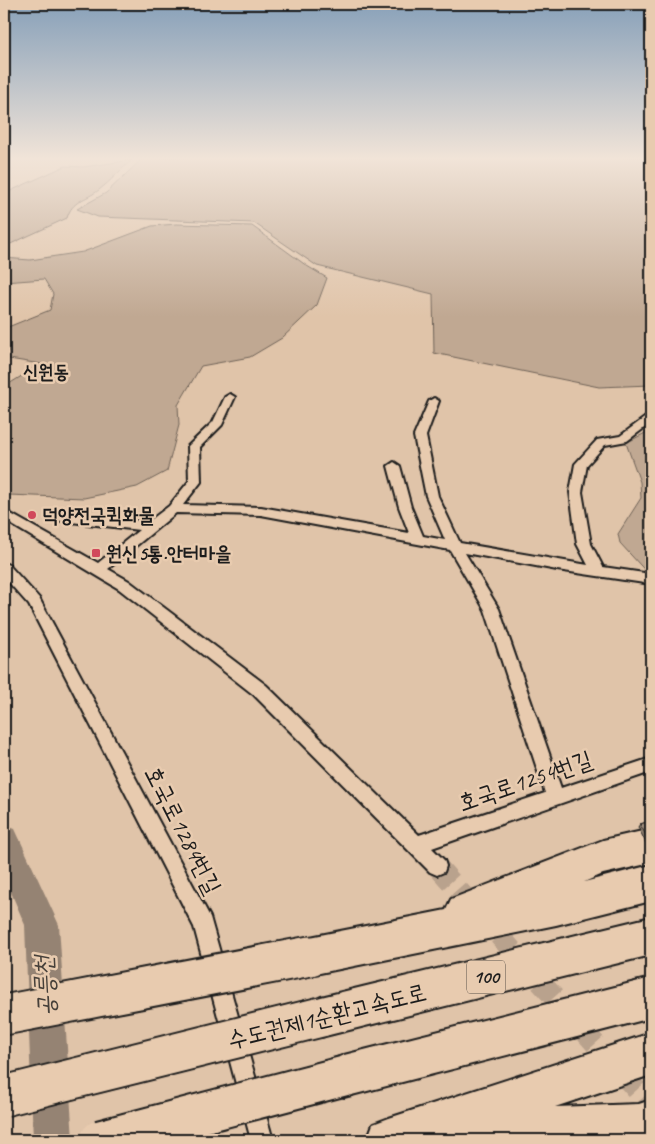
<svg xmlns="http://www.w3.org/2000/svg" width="655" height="1144" viewBox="0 0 655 1144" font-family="Caveat,'Poor Story',sans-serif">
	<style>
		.green { fill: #c0a892; stroke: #6e6257 }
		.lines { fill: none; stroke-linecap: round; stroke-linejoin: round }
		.river { fill: #958373; fill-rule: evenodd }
		.street-tunnel { stroke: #b9a28d; stroke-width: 21; stroke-dasharray: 21 10; stroke-linecap: butt }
		.street-casing { stroke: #1c1c1c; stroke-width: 4 }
		.highway-casing { stroke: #1c1c1c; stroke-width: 4 }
		.street { fill: #e8cbaf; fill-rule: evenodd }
		.highway { fill: #e8cbaf; fill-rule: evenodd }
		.highway-bridge-casing { stroke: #1c1c1c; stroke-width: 43; stroke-linecap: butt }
		.highway-bridge { stroke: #e8cbaf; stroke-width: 39 }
		.wall { fill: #918070; stroke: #1c1c1c }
		.building { fill: #a99582; stroke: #1c1c1c }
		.poi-dot { fill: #d1495b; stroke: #e8cbaf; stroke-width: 2 }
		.labels { text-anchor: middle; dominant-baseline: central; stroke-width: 5; stroke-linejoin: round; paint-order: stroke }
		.far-quarter-label { font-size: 19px; font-weight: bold; fill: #1c1c1c; stroke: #e8cbaf }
		.shield { fill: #e8cbaf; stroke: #595048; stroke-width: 1 }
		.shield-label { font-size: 19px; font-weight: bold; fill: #1c1c1c }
		.poi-label { font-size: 20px; font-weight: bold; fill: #1c1c1c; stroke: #e8cbaf; text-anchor: start }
		.near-street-label { font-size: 24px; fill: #1c1c1c; stroke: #e8cbaf }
		.near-water-label { font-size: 25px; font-style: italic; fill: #46403a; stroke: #e8cbaf }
	</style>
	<rect width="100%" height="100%" fill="#e0c4a9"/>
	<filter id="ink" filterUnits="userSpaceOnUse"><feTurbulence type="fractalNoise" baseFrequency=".02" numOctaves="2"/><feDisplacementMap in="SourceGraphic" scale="10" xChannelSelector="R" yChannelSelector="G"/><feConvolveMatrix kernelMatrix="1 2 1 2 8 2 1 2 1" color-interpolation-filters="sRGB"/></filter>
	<g filter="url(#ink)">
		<g class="green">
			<path d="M143,157H651V385L599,387L434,353L433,294L317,266L254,223L98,217L77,209L106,193L143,158Z"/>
			<path d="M132,160C121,169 111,181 99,190C86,200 72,200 67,218L4,247V201L8,192L65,166L83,167Z"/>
			<path d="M176,224L252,226L307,266L327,278L317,305L282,338L250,357L201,366L178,405L179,425L167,471L137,487L84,498L9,495L4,492V387L41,364L9,359L8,327L50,310L53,294L44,279L4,282V258L30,260L83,252L152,226Z"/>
			<path d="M651,430V577L620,543L618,534L641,498L640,482L626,443Z"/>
		</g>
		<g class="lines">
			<path class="river" d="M4,825L15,829L59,925L73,1140H33L25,925L4,876Z"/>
			<path class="street-tunnel" d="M437,866L651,1106"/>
			<defs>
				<g id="street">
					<path d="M230,394L235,397L222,425L200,447L201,482L183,505L261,507L409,533L399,507L388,466L394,462L400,466L411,507L423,536L445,540L426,496L414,436L429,401L434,398L439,401L426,436L438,496L460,543L588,565L577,544L570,492L575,464L597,440L620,436L647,416L651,415V423L627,441L605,445L587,465L582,492L591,544L603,567L651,574V584L557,570L465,553L499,609L561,788L651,758V772L432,848L444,860L446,866L444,872L437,875L430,872L254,695L119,589L4,520V510L98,563L139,530L54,520L48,516L49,513L54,512L148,522L169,506L189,481L188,446L213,422L225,397ZM176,513L261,515L450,550L485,610L545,793L419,835L266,685L129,581L108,569Z"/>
					<path d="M4,563L9,565L39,598L210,917L273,1140H251L194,927L29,605L4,577Z"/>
				</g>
				<g id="highway">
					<path d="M651,829V863L603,874L584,882L651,865V901L556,925L310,975L296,970L291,956L296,942L310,937L446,910L451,899L464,894L603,840Z"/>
					<path d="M651,917V955L321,1037L307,1031L301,1017L307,1003L321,997Z"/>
					<path d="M651,978V1018L344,1097L329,1091L323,1076L329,1061L344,1055Z"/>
					<path d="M651,1033V1075L555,1107L639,1104L651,1100V1140H367L373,1124L389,1118Z"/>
				</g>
			</defs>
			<use href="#street" class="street-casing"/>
			<use href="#highway" class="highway-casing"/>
			<use href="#street" class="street"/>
			<use href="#highway" class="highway"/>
			<defs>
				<g id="highway-bridge">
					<path d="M4,1015L310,956"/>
					<path d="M4,1096L321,1017"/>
					<path d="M100,1140L344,1076"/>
				</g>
			</defs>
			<use href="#highway-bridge" class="highway-bridge-casing"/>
			<use href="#highway-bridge" class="highway-bridge"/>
		</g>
		<path class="wall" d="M651,821V853L638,827L640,824Z"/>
		<path class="building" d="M651,821V845L640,824Z"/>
	</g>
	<linearGradient id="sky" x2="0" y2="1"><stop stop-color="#87a0b9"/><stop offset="0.5" stop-color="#f1e4d8"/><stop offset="1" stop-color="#f1e4d8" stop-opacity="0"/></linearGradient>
	<rect width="655" height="317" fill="url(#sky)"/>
	<g class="poi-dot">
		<circle cx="32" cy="515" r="5"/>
		<rect x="91" y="548" width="10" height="10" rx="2.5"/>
	</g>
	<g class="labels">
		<g class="far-quarter-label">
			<text x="46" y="372">신원동</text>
		</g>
		<rect class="shield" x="467" y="960.5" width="38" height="33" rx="4"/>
		<g class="shield-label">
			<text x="486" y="977">100</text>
		</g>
		<g class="poi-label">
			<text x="42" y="515">덕양전국퀵화물</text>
			<text x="106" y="553">원신5통.안터마을</text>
		</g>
		<g class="near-street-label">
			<text transform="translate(525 781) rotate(-19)">호국로1254번길</text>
			<text transform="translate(183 830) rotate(63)">호국로1284번길</text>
			<text transform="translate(327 1016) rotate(-14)">수도권제1순환고속도로</text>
		</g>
		<g class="near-water-label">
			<text transform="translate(45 986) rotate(-93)">공릉천</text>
		</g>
	</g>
	<rect width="655" height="1144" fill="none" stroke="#e8cbaf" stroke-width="20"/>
	<rect x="10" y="10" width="635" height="1124" fill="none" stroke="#1c1c1c" stroke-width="2" filter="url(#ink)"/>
</svg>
